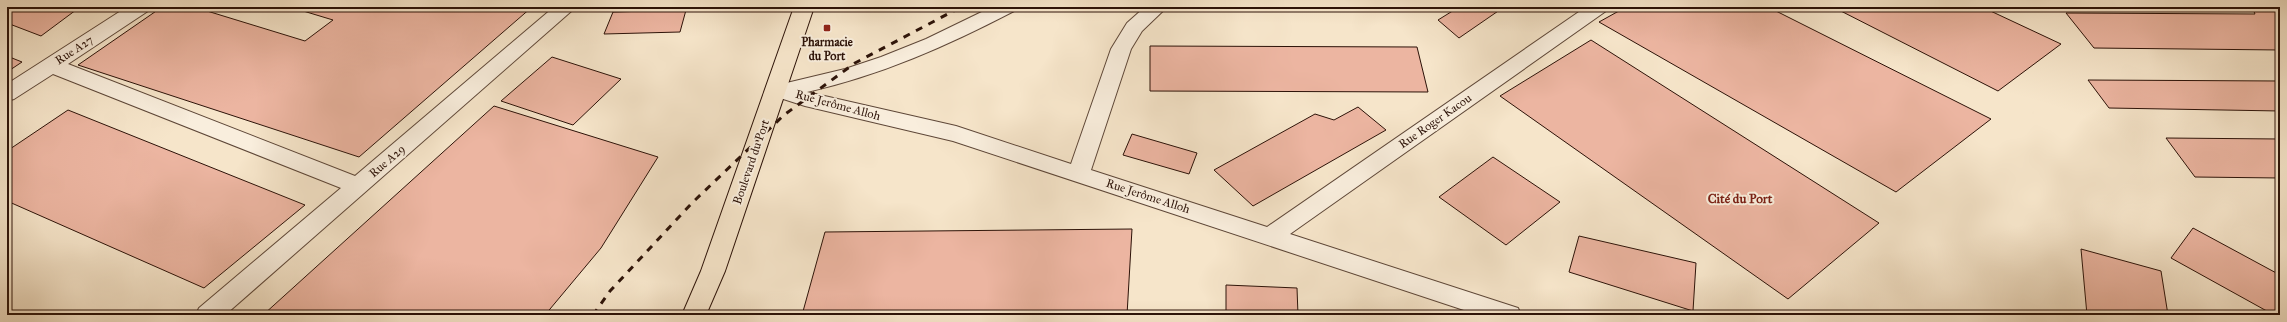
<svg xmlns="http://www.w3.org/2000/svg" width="2287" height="322" viewBox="0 0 2287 322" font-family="'IM FELL Great Primer',serif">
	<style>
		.building { fill: #ecb5a1; stroke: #2c1208 }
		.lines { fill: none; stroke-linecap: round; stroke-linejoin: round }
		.minor-casing { stroke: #5e4738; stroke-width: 2 }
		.major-casing { stroke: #2c1208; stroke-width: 2 }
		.minor { fill: #f9eedd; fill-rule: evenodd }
		.major { fill: #f6e5ca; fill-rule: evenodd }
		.rail { stroke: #2c1208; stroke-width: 3; stroke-dasharray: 7 7; stroke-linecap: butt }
		.poi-dot { fill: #8f2418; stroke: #f9eedd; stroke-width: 1.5 }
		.labels { text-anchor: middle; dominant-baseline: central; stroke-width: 4; stroke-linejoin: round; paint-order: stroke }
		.poi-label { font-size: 12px; font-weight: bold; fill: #2c1208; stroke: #f9eedd }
		.street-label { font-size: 12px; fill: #2c1208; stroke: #f9eedd }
		.neighbourhood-label { font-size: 13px; font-weight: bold; fill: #7a1f14; stroke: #f9eedd }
	</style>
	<rect width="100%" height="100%" fill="#f6e5ca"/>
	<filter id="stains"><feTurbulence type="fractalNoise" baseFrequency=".005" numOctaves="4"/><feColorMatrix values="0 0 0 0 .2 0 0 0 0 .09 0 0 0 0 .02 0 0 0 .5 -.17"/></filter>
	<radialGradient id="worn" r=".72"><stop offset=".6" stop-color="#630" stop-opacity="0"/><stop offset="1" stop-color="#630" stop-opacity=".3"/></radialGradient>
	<g class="building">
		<path d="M7,7H80L41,36L7,23Z"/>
		<path d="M162,7H194L305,41L333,20L290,7H532L359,157L78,65Z"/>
		<path d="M1459,7H1504L1459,38L1438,20Z"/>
		<path d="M1626,7H1768L1991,119L1896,192L1599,22Z"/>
		<path d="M1833,7H1982L2061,44L1998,91Z"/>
		<path d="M2252,7H2280V50L2094,48L2066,13L2255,14Z"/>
		<path d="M686,10L680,32L604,34L613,12Z"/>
		<path d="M1591,40L1879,223L1788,299L1500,96Z"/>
		<path d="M1150,46L1417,47L1428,92L1150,91Z"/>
		<path d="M7,56L22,62L7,72Z"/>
		<path d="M552,57L621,79L573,125L501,101Z"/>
		<path d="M2088,80L2280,81V111L2109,108Z"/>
		<path d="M494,106L658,157L601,248L545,315H263Z"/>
		<path d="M1358,107L1386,130L1253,206L1214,170L1315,114L1334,120Z"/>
		<path d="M68,110L305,205L204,288L7,201V151Z"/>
		<path d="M1132,134L1197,153L1189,174L1123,155Z"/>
		<path d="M2166,138L2280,139V178L2195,177Z"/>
		<path d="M1493,157L1560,202L1506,245L1439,197Z"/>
		<path d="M2193,228L2280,275V315H2274L2171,258Z"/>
		<path d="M1132,229L1127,315H802L825,232Z"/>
		<path d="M1579,236L1696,263L1693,311L1569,272Z"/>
		<path d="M2081,249L2161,271L2168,315H2087Z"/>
		<path d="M1226,285L1297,288L1298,315H1226Z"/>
	</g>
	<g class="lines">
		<defs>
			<g id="minor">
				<path d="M127,7H151L148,11L68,64L355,176L554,7H576L225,315H196L199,308L341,188L53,74L14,99L7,101V84Z"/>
				<path d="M992,7H1017L1014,11C947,46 881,75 807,92L956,126L1071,164L1111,49L1127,23L1145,7H1167L1142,31L1131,49L1091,170L1267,227L1586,7H1609L1606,11L1290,234L1518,308L1521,315H1479L953,141L805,106L774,96L771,91L774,86L845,69L881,57L926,39Z"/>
			</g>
			<path id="major" d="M794,7H814L725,271L706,315H682L701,271Z"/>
		</defs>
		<use href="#minor" class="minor-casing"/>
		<use href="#major" class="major-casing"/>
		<use href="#minor" class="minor"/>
		<use href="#major" class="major"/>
		<path class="rail" d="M593,315L610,291L692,203L784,115L855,63L961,7"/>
	</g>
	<rect class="poi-dot" x="823" y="24" width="8" height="8" rx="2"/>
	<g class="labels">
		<g class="poi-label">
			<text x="827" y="42">Pharmacie<tspan x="827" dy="14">du Port</tspan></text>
		</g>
		<g class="street-label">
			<text transform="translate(74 50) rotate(-33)">Rue A27</text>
			<text transform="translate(838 105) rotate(15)">Rue Jerôme Alloh</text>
			<text transform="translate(1435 121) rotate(-35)">Rue Roger Kacou</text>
			<text transform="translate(387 161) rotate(-41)">Rue A29</text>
			<text transform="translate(751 162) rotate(-71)">Boulevard du Port</text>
			<text transform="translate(1148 196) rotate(18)">Rue Jerôme Alloh</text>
		</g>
		<g class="neighbourhood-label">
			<text x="1740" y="199">Cité du Port</text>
		</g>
	</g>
	<rect width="2287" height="322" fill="none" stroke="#f6e5ca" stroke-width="24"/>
	<rect x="8" y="8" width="2271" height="306" fill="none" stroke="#2c1208" stroke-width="2"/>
	<rect x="12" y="12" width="2263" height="298" fill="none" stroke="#2c1208"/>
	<rect width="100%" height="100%" filter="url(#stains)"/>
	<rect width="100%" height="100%" fill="url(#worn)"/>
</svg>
